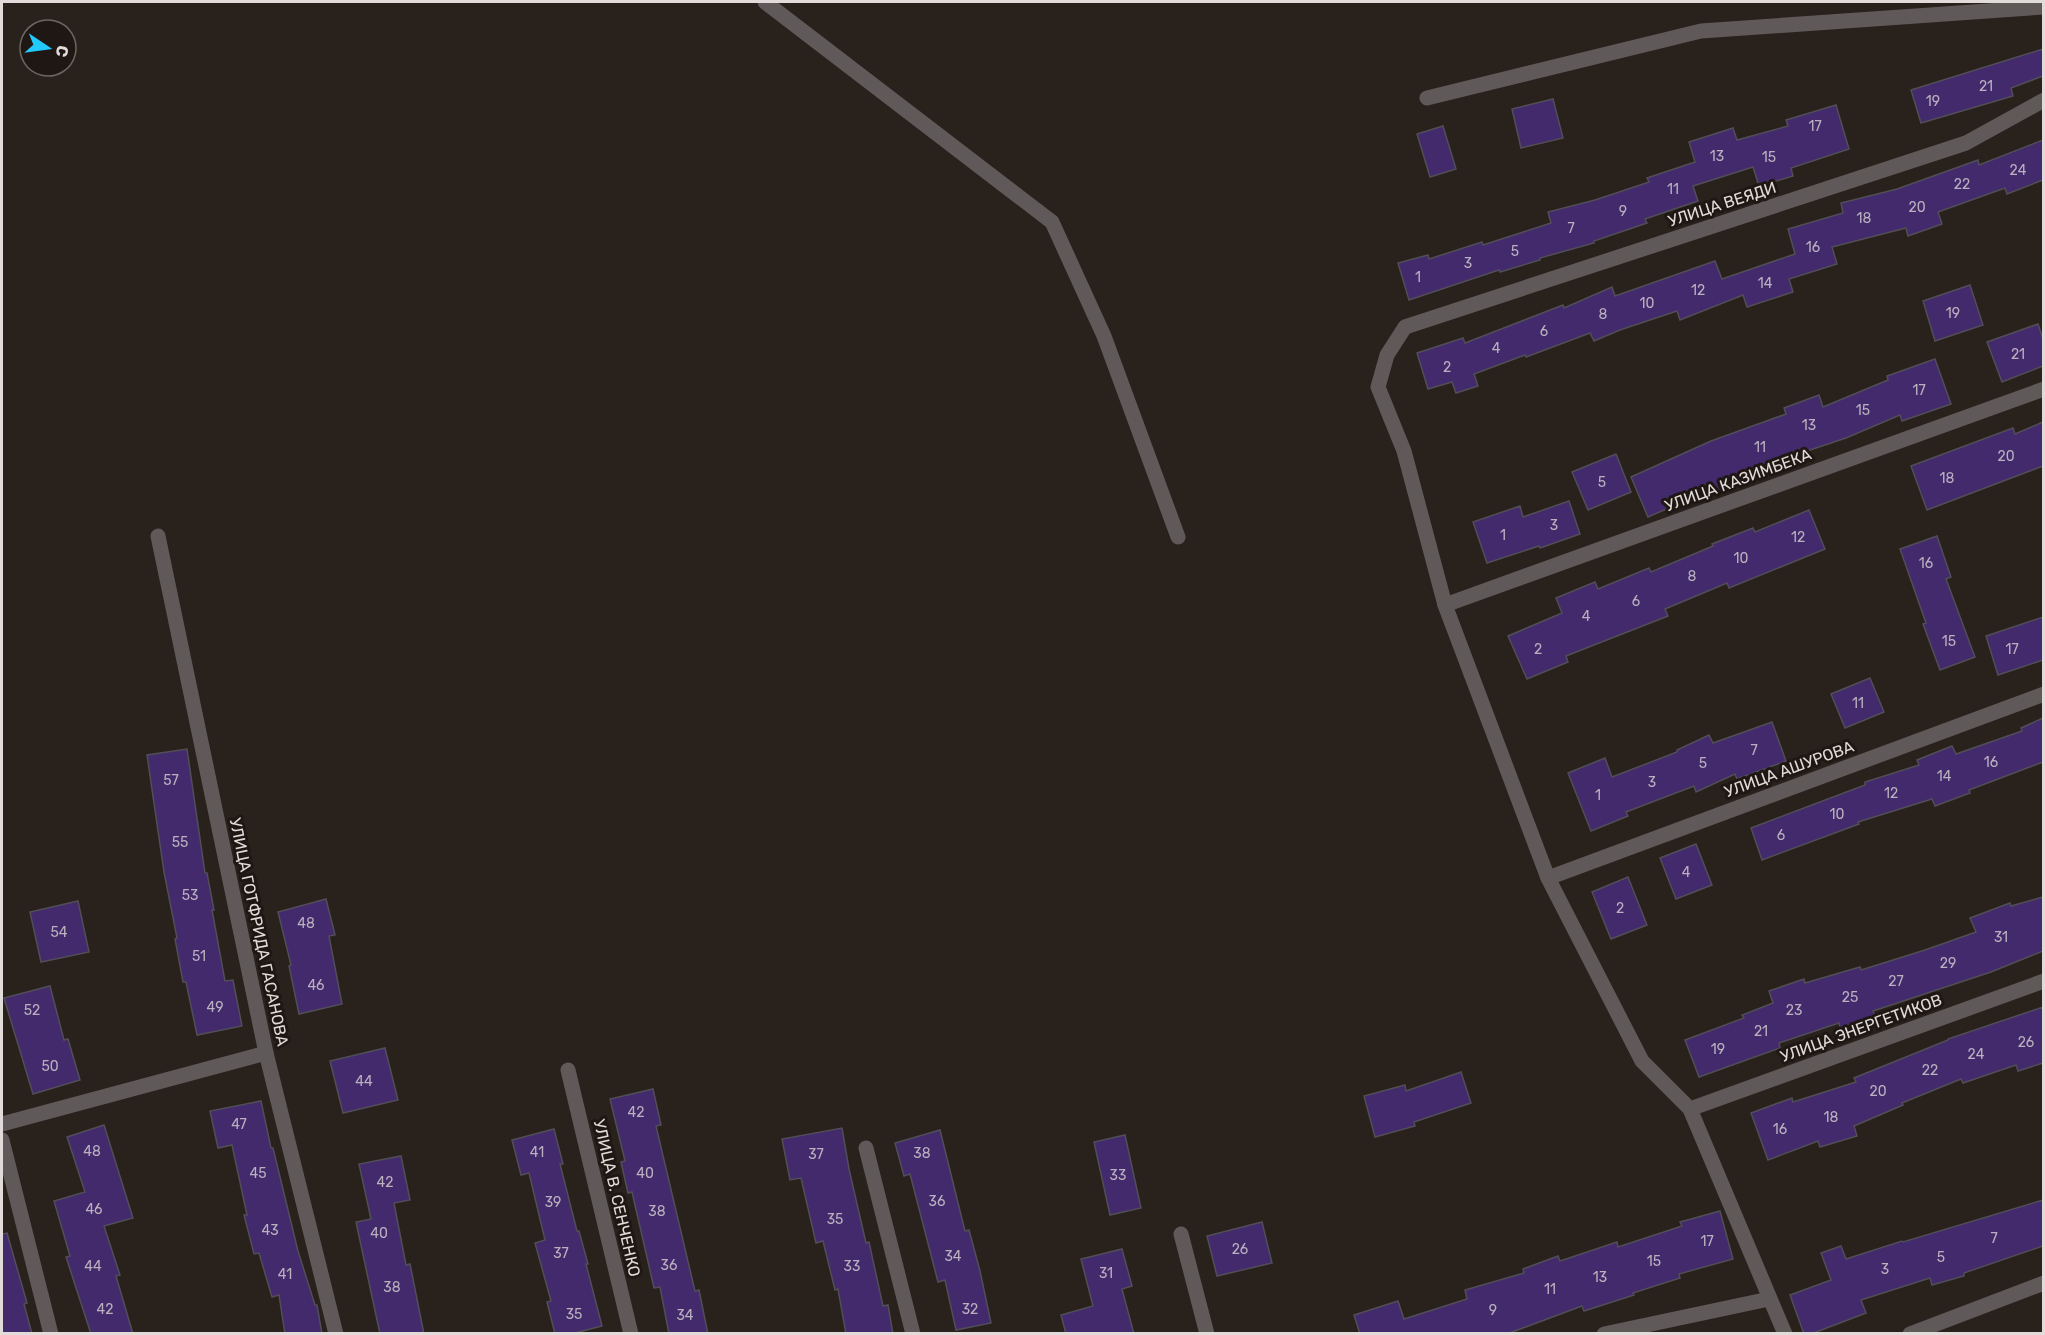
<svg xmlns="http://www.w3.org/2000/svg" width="2045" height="1335" viewBox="0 0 2045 1335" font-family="Rubik,sans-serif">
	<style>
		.building { fill: #432a6c; stroke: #514e57; stroke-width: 1.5 }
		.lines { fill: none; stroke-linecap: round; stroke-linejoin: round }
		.service { stroke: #5f595a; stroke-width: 15 }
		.minor { stroke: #5f595a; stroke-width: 15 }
		.labels { text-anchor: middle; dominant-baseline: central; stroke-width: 6; stroke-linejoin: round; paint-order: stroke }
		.number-label { font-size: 14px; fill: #bab0be }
		.street-label { font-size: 16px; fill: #e1dcd9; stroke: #1f1713 }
	</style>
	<rect width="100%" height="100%" fill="#28211c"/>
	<g class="building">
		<path d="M2043,49V76L2011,88L2013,96L1921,123L1911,90Z"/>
		<path d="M1553,99L1563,138L1521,148L1512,109Z"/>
		<path d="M1836,105L1849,149L1791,168L1793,176L1759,186L1753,167L1693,186L1698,201L1645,219L1647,223L1594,241V243L1540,258V260L1500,272L1499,270L1409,300L1398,263L1428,255L1429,259L1482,242L1483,245L1551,223L1548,212L1595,200L1649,182L1647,178L1695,162L1689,142L1733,128L1737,140L1788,126L1786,120Z"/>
		<path d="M1443,126L1456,169L1430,177L1417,134Z"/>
		<path d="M2043,140V180L2007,194L2005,188L1938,212L1942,224L1908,236L1906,228L1832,247L1837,264L1789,279L1793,292L1747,307L1743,295L1680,320L1677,311L1620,330L1594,341L1590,333L1526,357L1525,355L1474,374L1478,386L1456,393L1452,382L1428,389L1417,353L1463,338L1465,343L1563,305L1564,308L1612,287L1615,296L1715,261L1722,279L1795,254L1788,229L1843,213L1841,203L1897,189L1978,160L1979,165Z"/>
		<path d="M1970,285L1983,325L1935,341L1923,301Z"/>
		<path d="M2038,324L2043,339V366L2002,382L1987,342Z"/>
		<path d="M1935,359L1951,404L1902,421L1900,415L1846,438L1792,456L1730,481L1731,484L1695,501L1694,497L1648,517L1631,477L1711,441L1786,414L1784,408L1819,395L1823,407L1888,380L1887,376Z"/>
		<path d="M2043,422V466L1927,510L1911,466L2013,428L2015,434Z"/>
		<path d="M1616,454L1631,492L1588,510L1572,472Z"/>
		<path d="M1569,501L1580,534L1540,548L1539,546L1487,563L1473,522L1520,506L1523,517Z"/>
		<path d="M1809,510L1825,549L1729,588L1727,583L1665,609L1668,616L1566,656L1568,662L1527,679L1508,636L1562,613L1556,598L1595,582L1598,589L1649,568L1651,572L1713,546L1712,544L1753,528L1755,532Z"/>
		<path d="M1937,536L1951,577L1946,579L1975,657L1940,670L1923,624L1926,623L1900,549Z"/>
		<path d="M2043,617V660L1998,675L1986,636Z"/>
		<path d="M1870,678L1884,712L1845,728L1831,694Z"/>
		<path d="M2043,718V762L1969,790L1970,793L1935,806L1932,799L1858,822L1859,824L1762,860L1751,828L1865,785V782L1919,765L1917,760L1952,746L1956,754L2022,731L2021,728Z"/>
		<path d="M1772,722L1786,761L1737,779L1735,774L1696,792L1694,786L1626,812L1628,816L1591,831L1568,773L1605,758L1612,777L1677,752V750L1709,735L1713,743Z"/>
		<path d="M187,749L205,873H207L214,910H212L225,981L233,980L242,1026L197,1035L186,982H183L175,939L177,938L164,872L147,755Z"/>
		<path d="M1696,844L1712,885L1676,899L1660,858Z"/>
		<path d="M1628,877L1647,925L1611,939L1592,892Z"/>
		<path d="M2043,897V951L1991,972L1873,1011L1875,1017L1840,1028L1839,1023L1779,1043L1780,1048L1699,1077L1685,1040L1744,1018L1742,1015L1773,1003L1769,991L1804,979L1805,983L1860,967L1861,970L1925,950L1976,932L1970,918L2010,903L2011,906Z"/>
		<path d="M326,899L335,935L329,936L342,1004L299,1014L289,966L291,965L278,912Z"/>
		<path d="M78,901L89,952L41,962L30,912Z"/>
		<path d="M50,986L64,1040L68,1039L80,1080L33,1094L4,998Z"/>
		<path d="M2043,1007V1063L2018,1071L2016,1065L1963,1083L1961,1079L1902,1103L1903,1105L1854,1126L1857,1136L1820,1147L1818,1141L1768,1160L1751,1113L1792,1098L1793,1102L1856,1082L1854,1078L1948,1040V1039Z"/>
		<path d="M385,1048L398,1100L343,1113L330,1061Z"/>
		<path d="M1461,1072L1471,1103L1414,1122L1415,1126L1375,1137L1364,1096L1405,1085L1406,1091Z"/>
		<path d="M653,1089L661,1125L656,1126L695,1291L699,1290L708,1334H669L660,1287L654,1288L632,1192L628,1193L621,1162L625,1161L610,1099Z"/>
		<path d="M261,1101L271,1148H273L298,1251L315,1305H317L322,1334H285L279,1295L272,1297L259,1253L254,1254L244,1215H247L232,1145L218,1148L210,1111Z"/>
		<path d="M104,1125L133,1218L104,1226L120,1275L116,1276L133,1334H91L66,1257L70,1256L54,1201L85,1192L67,1137Z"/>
		<path d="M842,1128L849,1169L866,1243L869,1242L883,1306L888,1305L893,1334H846L838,1289L835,1290L823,1241L816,1243L801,1178L790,1180L782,1139Z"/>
		<path d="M554,1129L563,1164H560L577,1231H579L588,1264H586L602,1326L571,1334H555L547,1302L551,1301L535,1243L545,1240L529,1173L521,1175L512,1140Z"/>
		<path d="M940,1130L965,1231L969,1230L980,1271L991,1323L956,1330L945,1280L938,1282L910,1174L904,1176L895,1143Z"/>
		<path d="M1125,1135L1141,1208L1110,1215L1094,1142Z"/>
		<path d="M401,1156L410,1200L394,1203L406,1265L410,1264L424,1334H380L356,1222L371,1219L359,1164Z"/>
		<path d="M2043,1200V1246L1964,1273V1276L1932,1285L1930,1278L1861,1300L1866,1313L1811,1334H1804L1790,1295L1831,1280L1821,1253L1841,1246L1846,1259L1902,1241L1903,1242Z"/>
		<path d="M1720,1211L1733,1259L1679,1274L1680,1278L1633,1293L1634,1295L1584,1311L1582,1306L1507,1334H1360L1354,1315L1398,1301L1404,1319L1467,1299L1465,1290L1524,1273L1523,1269L1558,1256L1560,1261L1617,1242L1618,1247L1682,1226L1680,1222Z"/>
		<path d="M1262,1222L1272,1263L1217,1276L1207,1236Z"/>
		<path d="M7,1233L27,1303L24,1304L32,1334H2V1234Z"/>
		<path d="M1122,1249L1132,1286L1122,1289L1134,1334H1066L1061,1315L1093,1306L1081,1259Z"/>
	</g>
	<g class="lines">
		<path class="service" d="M1427,98L1701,31L2044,7"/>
		<g class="minor">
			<path d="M765,2L1052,222L1104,336L1178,537"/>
			<path d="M158,536L266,1053L336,1334"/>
			<path d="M1445,605L2044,389"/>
			<path d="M1548,878L2044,694"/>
			<path d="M568,1070L631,1334"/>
			<path d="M1690,1109L2044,981"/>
			<path d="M2,1124L266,1053"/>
			<path d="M2,1140L51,1334"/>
			<path d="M866,1148L913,1334"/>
			<path d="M1181,1234L1207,1334"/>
			<path d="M1604,1334L1769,1299"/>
			<path d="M1785,1334L1690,1109L1642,1061L1548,878L1445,605L1404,451L1378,387L1387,355L1405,327L1966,143L2044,100"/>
			<path d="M1910,1334L2044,1283"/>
		</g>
	</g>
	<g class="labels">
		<g class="number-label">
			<text x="1986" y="86">21</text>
			<text x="1933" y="101">19</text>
			<text x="1815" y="126">17</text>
			<text x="1717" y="156">13</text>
			<text x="1769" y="157">15</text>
			<text x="2018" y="170">24</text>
			<text x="1962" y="184">22</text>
			<text x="1673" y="189">11</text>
			<text x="1917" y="207">20</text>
			<text x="1623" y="211">9</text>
			<text x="1864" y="218">18</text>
			<text x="1571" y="228">7</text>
			<text x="1813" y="247">16</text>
			<text x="1515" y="251">5</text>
			<text x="1468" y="263">3</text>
			<text x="1418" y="277">1</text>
			<text x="1765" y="283">14</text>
			<text x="1698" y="290">12</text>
			<text x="1647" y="303">10</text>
			<text x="1953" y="313">19</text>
			<text x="1603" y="314">8</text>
			<text x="1544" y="331">6</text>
			<text x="1496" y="348">4</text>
			<text x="2018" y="354">21</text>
			<text x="1447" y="367">2</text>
			<text x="1919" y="390">17</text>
			<text x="1863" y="410">15</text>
			<text x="1809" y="425">13</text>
			<text x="1760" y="447">11</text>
			<text x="2006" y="456">20</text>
			<text x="1947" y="478">18</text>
			<text x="1602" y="482">5</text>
			<text x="1554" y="525">3</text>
			<text x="1503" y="535">1</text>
			<text x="1798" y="537">12</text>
			<text x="1741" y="558">10</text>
			<text x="1926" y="563">16</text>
			<text x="1692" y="576">8</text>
			<text x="1636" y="601">6</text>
			<text x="1586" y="616">4</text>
			<text x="1949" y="641">15</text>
			<text x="1538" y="649">2</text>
			<text x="2012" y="649">17</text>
			<text x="1858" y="703">11</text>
			<text x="1754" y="750">7</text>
			<text x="1991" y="762">16</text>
			<text x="1703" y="763">5</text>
			<text x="1944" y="776">14</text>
			<text x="171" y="780">57</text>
			<text x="1652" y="782">3</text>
			<text x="1891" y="793">12</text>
			<text x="1598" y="795">1</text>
			<text x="1837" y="814">10</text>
			<text x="1781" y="835">6</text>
			<text x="180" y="842">55</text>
			<text x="1686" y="872">4</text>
			<text x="190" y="895">53</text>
			<text x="1620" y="908">2</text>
			<text x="306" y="923">48</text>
			<text x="59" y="932">54</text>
			<text x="2001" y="937">31</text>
			<text x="199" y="956">51</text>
			<text x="1948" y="963">29</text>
			<text x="1896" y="981">27</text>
			<text x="316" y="985">46</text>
			<text x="1850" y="997">25</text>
			<text x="215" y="1007">49</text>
			<text x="32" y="1010">52</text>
			<text x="1794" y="1010">23</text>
			<text x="1761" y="1031">21</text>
			<text x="2026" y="1042">26</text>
			<text x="1718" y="1049">19</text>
			<text x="1976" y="1054">24</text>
			<text x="50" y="1066">50</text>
			<text x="1930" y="1070">22</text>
			<text x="364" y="1081">44</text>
			<text x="1878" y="1091">20</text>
			<text x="636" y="1112">42</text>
			<text x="1831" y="1117">18</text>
			<text x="239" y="1124">47</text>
			<text x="1780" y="1129">16</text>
			<text x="92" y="1151">48</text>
			<text x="537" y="1152">41</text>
			<text x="922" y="1153">38</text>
			<text x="816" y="1154">37</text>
			<text x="258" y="1173">45</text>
			<text x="645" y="1173">40</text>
			<text x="1118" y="1175">33</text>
			<text x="385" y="1182">42</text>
			<text x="937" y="1201">36</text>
			<text x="553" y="1202">39</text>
			<text x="94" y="1209">46</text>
			<text x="657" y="1211">38</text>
			<text x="835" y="1219">35</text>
			<text x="270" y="1230">43</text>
			<text x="379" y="1233">40</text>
			<text x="1994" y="1238">7</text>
			<text x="1707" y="1241">17</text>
			<text x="1240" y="1249">26</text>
			<text x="561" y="1253">37</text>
			<text x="953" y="1256">34</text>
			<text x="1941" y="1257">5</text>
			<text x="1654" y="1261">15</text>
			<text x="669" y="1265">36</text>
			<text x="93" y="1266">44</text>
			<text x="852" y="1266">33</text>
			<text x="1885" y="1269">3</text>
			<text x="1106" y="1273">31</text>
			<text x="285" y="1274">41</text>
			<text x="1600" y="1277">13</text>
			<text x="392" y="1287">38</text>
			<text x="1550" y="1289">11</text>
			<text x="105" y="1309">42</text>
			<text x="970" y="1309">32</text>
			<text x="1493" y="1310">9</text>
			<text x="574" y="1314">35</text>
			<text x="685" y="1315">34</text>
		</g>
		<g class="street-label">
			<text transform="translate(1722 204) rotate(-18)">УЛИЦА ВЕЯДИ</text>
			<text transform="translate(1738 480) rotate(-20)">УЛИЦА КАЗИМБЕКА</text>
			<text transform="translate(1789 769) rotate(-20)">УЛИЦА АШУРОВА</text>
			<text transform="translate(259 932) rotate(78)">УЛИЦА ГОТФРИДА ГАСАНОВА</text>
			<text transform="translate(1861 1028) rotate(-20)">УЛИЦА ЭНЕРГЕТИКОВ</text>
			<text transform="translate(617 1198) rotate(77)">УЛИЦА В. СЕНЧЕНКО</text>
		</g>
	</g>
	<rect width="2045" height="1335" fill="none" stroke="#e1dcd9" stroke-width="6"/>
	<g transform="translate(48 48) rotate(103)"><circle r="28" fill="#1f1713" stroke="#6d6662" stroke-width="1.5"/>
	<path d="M0-4.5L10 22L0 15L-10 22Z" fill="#21c9fd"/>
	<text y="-9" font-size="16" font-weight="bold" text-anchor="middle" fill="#e1dcd9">С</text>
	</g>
</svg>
